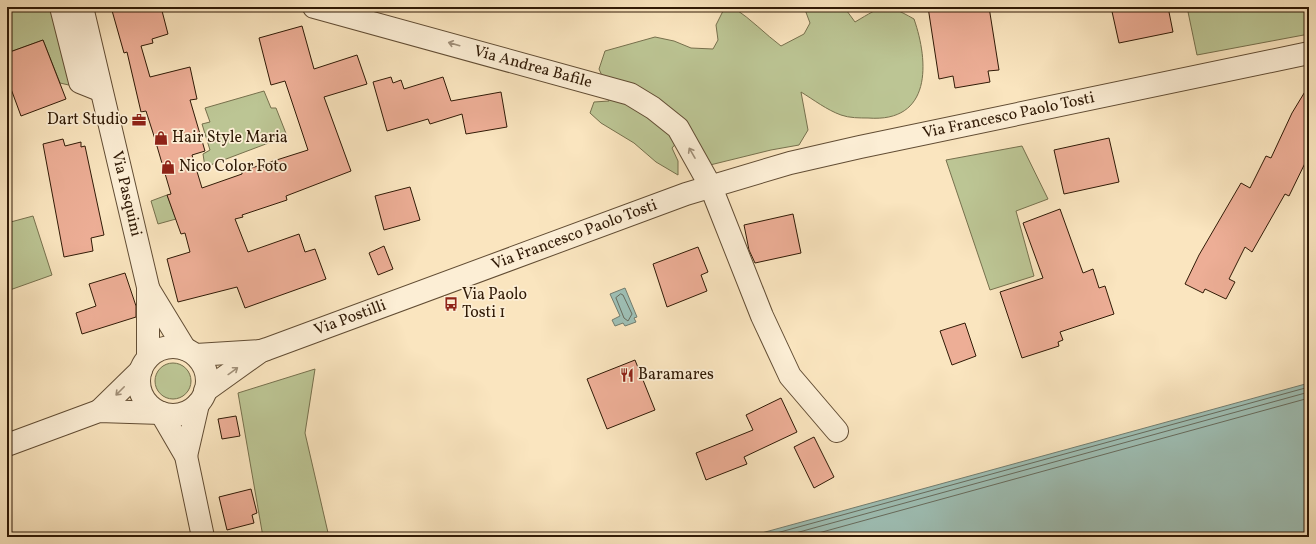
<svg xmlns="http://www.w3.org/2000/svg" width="1316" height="544" viewBox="0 0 1316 544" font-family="Vollkorn,serif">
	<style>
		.green { fill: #bcc594; stroke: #76704d }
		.water { fill: #9ebfb5; stroke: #727d6f }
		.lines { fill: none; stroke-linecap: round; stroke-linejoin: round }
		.shore { stroke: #676c5e; stroke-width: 1 }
		.building { fill: #edae96; stroke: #301a06 }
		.street-casing { stroke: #624d34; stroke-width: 24 }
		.street { stroke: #fceed5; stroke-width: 22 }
		.oneway { stroke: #a08f78 }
		.labels { text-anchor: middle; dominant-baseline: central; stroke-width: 3.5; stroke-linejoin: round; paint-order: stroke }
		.street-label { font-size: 16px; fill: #301a06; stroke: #fceed5 }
		.poi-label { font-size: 16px; fill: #301a06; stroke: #fceed5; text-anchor: start }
	</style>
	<rect width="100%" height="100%" fill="#fae5bf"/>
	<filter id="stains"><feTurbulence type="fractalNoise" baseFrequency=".005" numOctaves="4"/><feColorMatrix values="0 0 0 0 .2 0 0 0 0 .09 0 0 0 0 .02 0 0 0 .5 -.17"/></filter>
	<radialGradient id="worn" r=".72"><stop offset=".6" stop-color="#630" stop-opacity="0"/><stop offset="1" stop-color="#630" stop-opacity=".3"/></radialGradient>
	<g class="green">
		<path d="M7,7H59L73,86L60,83L43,40L7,53Z"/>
		<path d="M804,7H844L855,22C884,5 884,2 914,19C929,62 932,123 868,118C860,118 849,118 841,115C827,110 814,100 801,92L808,130L799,145L771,150L710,165L688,130L672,148L678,161V175L656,162L634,143L601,123L590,113L594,102L609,101L603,78L599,69L605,51L655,37L674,41L691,48L713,49L718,40L716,25L723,11L734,8C751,19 765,34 781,46L804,34L810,23Z"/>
		<path d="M1187,7H1309V34L1197,55Z"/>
		<path d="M264,91L271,108H276L287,136L205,167L203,154L210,150L202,124L210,122L205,108Z"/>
		<path d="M1022,146L1048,199L1016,211L1034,276L990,290L946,160Z"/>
		<path d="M167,195L176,219L158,224L151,201Z"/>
		<path d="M33,216L52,275L7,291V223Z"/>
		<circle cx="173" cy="381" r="18"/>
		<path d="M315,369L305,433L329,537H263L238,393Z"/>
	</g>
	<g class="water">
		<path d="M625,288L637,317L634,318L636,322L625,326L623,323L615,326L612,320L620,316L610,294Z"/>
		<path d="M1309,383V537H747Z"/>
	</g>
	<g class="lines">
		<g class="shore">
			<path d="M621,294L623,295L632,314L628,321L624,318L616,298Z"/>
			<path d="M762,537L1309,387"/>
			<path d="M781,537L1309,392"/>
			<path d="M804,537L1309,398"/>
		</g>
	</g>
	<g class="building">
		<path d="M111,7H161L168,34L152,39L153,43L141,46L150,77L190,67L197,99L190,100L205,151L192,155L202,188L242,174V171L308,150L285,81L271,85L259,38L302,26L314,69L357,55L367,84L324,97L351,171L286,196L287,200L242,215L243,217L235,219L248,252L299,234L305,252L315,249L326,279L245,308L237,287L178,302L167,259L190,252L185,233L181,234L167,195L171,194L154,136L146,111L141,112L127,52L124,53Z"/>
		<path d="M928,7H989L999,70L988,71L990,82L955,88L953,76L939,79Z"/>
		<path d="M1111,7H1168L1173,32L1119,43Z"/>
		<path d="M43,40L66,99L21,116L7,78V53Z"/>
		<path d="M391,77L393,83L401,80L404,89L443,77L451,101L501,92L507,127L466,134L462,114L430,124L428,119L387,131L373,82Z"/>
		<path d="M1309,85V155L1289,196L1285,194L1252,252L1245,247L1229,279L1235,282L1226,299L1205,289L1203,293L1185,284L1199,255L1241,183L1250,188L1266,156L1271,158L1292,113Z"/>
		<path d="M1109,138L1119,182L1064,194L1054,150Z"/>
		<path d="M63,139L65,146L81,142V147L85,146L104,235L91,238L93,251L64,257L43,144Z"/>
		<path d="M410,187L420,220L384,230L375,196Z"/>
		<path d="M1060,209L1083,273L1093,269L1099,288L1105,286L1114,314L1060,332L1063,340L1058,342L1059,346L1022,358L1000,292L1043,278L1023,223Z"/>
		<path d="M793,214L801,253L755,263L749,250L744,225Z"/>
		<path d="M384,246L393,269L378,275L369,253Z"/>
		<path d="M698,247L708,272L701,275L707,291L667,307L653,264Z"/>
		<path d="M125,273L136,306V317L82,334L76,313L96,306L89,284Z"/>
		<path d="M965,323L976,356L952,365L940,331Z"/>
		<path d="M635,360L655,410L607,429L587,379Z"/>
		<path d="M781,398L797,432L744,457L747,464L706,480L696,453L753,430L746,415Z"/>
		<path d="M236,416L240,436L222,439L218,419Z"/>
		<path d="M814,437L834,477L814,488L794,447Z"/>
		<path d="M251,489L257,513L252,515L254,523L227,530L219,497Z"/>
	</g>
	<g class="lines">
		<defs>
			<g id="street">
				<path d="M61,7L80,82L100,90"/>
				<path id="s1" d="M82,7L148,287V357"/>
				<path id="s2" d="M314,7L630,94L653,108L678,128L711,187L762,316L790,376L837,431"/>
				<path d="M149,290L185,349"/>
				<circle cx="173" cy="381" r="34"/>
				<path d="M196,355L261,351"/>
				<path id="s3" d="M205,391L261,351L267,349L686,194L790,163L860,147L1309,53"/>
				<path d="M99,411L141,370"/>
				<path d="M161,413L186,456L203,537"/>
				<path d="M7,445L99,411L161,413"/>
				<path d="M186,456L198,404"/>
			</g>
		</defs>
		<use href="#street" class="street-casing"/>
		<use href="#street" class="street"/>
	</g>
	<defs><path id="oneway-shaft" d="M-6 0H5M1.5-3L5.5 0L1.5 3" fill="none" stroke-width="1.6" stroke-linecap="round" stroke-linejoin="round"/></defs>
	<g class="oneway">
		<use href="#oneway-shaft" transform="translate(454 44) rotate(-164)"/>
		<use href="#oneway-shaft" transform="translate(692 153) rotate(-120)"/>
		<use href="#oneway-shaft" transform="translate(233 371) rotate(-36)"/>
		<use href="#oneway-shaft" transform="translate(120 391) rotate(135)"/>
	</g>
	<defs>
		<symbol id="office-bare" viewBox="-9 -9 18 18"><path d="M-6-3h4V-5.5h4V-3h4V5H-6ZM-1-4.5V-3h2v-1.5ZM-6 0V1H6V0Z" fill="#8f2418" stroke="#fceed5" stroke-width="2.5" paint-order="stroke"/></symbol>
		<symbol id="shop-bare" viewBox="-9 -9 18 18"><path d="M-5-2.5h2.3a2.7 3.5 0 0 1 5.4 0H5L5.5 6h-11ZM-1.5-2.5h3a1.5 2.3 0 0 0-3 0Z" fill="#8f2418" stroke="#fceed5" stroke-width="2.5" paint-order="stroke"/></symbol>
		<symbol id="bus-bare" viewBox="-9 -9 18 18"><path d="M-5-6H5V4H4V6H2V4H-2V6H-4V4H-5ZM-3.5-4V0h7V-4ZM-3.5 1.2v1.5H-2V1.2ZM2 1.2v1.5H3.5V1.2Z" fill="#8f2418" stroke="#fceed5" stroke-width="2.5" paint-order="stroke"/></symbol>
		<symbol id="restaurant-bare" viewBox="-9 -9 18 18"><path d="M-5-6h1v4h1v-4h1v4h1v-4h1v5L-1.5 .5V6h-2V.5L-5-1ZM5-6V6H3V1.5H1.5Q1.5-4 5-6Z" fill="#8f2418" stroke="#fceed5" stroke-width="2.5" paint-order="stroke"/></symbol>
	</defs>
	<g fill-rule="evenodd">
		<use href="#office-bare" x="129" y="110" width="20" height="20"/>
		<use href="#shop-bare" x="151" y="128" width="20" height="20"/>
		<use href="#shop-bare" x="158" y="157" width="20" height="20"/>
		<use href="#bus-bare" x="441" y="294" width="20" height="20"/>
		<use href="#restaurant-bare" x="617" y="365" width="20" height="20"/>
	</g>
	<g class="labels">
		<g class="street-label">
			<text stroke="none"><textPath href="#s2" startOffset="227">Via Andrea Bafile</textPath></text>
			<text stroke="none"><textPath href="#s3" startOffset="854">Via Francesco Paolo Tosti</textPath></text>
			<text stroke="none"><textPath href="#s1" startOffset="192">Via Pasquini</textPath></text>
			<text stroke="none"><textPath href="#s3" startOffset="403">Via Francesco Paolo Tosti</textPath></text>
			<text stroke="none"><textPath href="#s3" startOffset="164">Via Postilli</textPath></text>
		</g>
		<g class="poi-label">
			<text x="128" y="120" text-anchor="end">Dart Studio</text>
			<text x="172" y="138">Hair Style Maria</text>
			<text x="179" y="167">Nico Color Foto</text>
			<text x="462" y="295">Via Paolo<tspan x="462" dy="18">Tosti 1</tspan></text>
			<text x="638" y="375">Baramares</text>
		</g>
	</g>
	<rect width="1316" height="544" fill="none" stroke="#fae5bf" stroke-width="24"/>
	<rect x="8" y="8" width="1300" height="528" fill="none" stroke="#301a06" stroke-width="2"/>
	<rect x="12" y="12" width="1292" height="520" fill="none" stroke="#301a06"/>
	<rect width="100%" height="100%" filter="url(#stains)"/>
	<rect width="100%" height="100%" fill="url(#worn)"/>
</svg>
